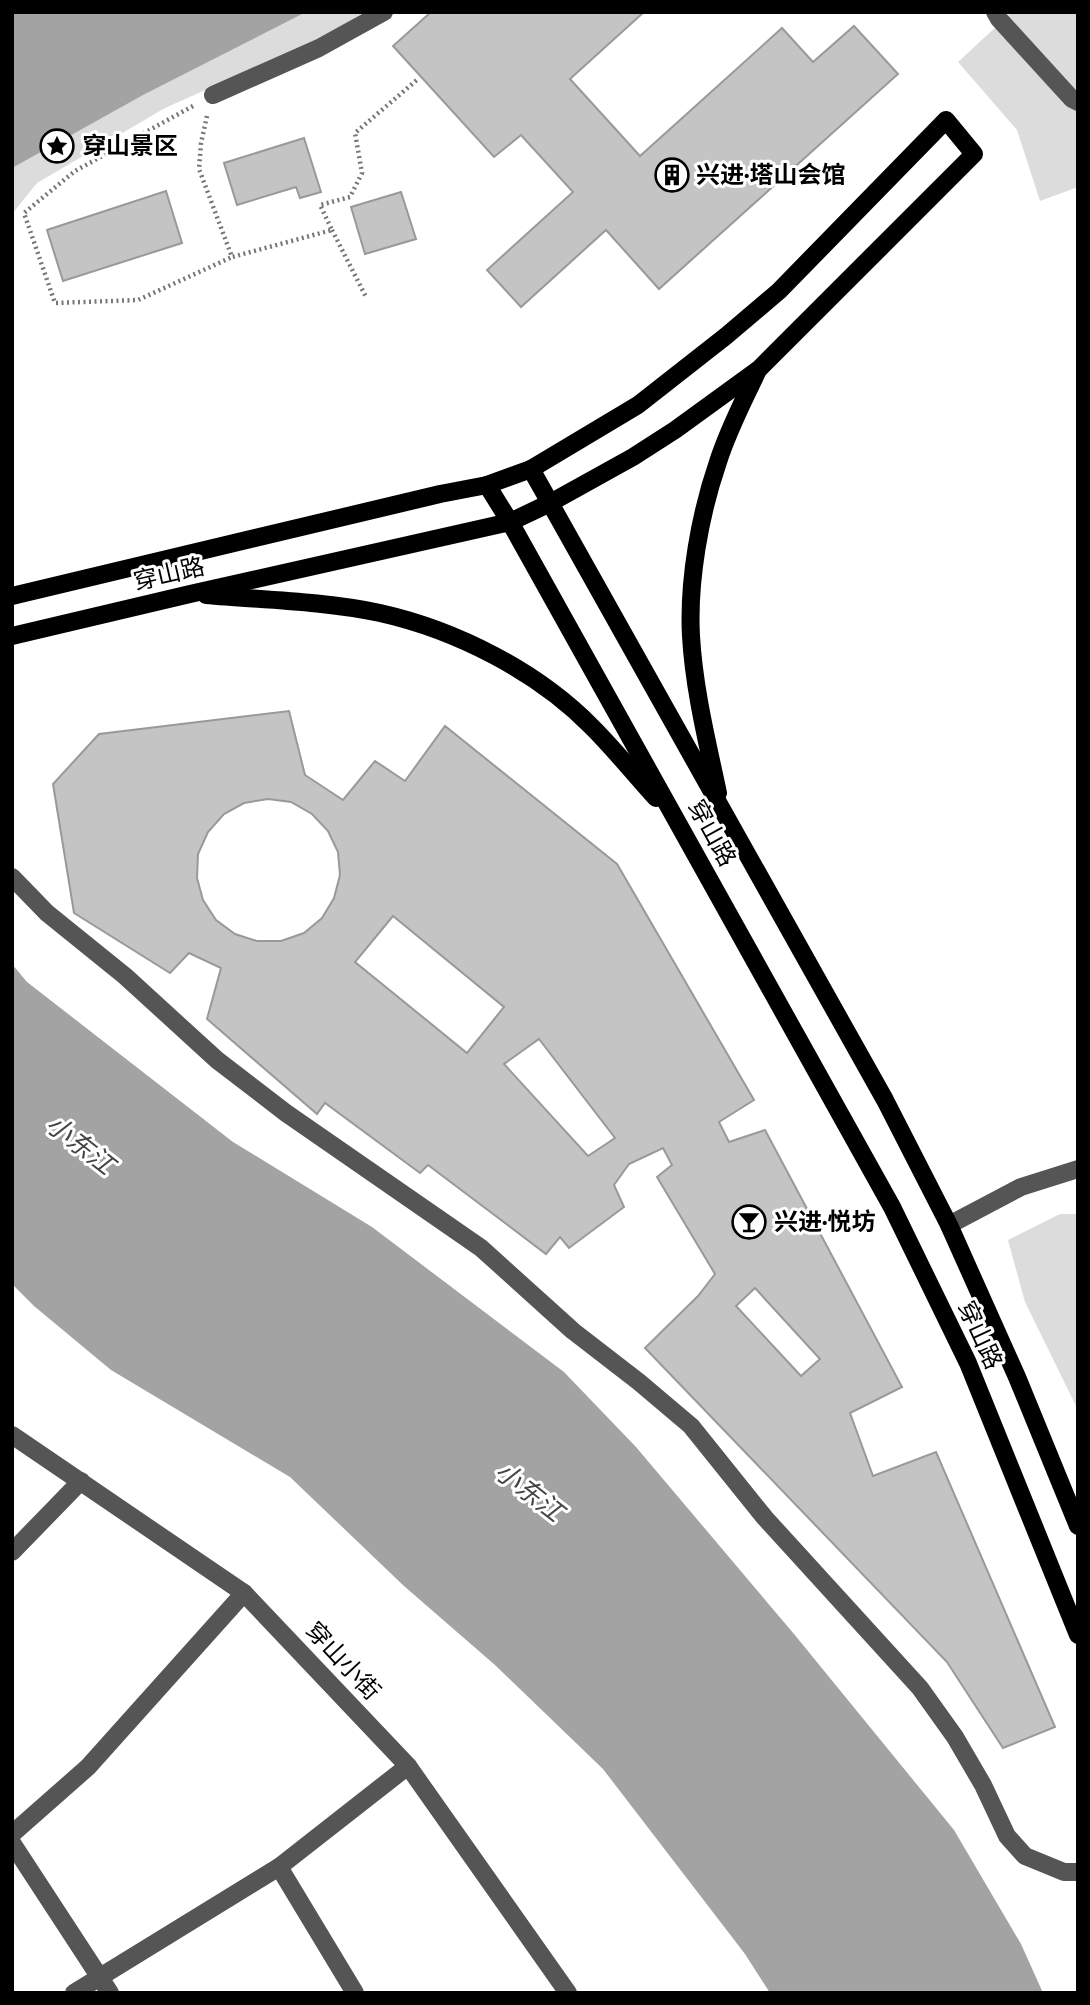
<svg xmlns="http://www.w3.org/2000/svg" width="1090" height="2005" viewBox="0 0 1090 2005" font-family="'Fira Sans Condensed','Noto Sans SC',sans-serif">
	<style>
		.green { fill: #dcdcdc }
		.water { fill: #a3a3a3 }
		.building { fill: #c4c4c4; stroke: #999; stroke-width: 2; fill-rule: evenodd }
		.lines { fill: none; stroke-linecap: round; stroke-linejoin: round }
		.path { stroke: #777; stroke-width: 4.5; stroke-dasharray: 2 3.5; stroke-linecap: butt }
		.minor { stroke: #555; stroke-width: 18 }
		.major { stroke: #000; stroke-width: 18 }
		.labels { text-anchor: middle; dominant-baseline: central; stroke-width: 6; stroke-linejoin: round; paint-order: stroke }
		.poi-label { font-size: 24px; font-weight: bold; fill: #000; stroke: #fff; text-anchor: start }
		.street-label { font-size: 24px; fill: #000; stroke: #fff }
		.water-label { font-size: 26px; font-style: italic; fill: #444; stroke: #fff }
	</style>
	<rect width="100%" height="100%" fill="#fff"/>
	<g class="green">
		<path d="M12,12H364L322,38L165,108L37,183L12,214Z"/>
		<path d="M1012,12H1078V187L1040,201L1017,130L958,62Z"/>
		<path d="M1060,1214H1078V1410L1025,1302L1008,1240Z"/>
	</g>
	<g class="water">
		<path d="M12,12H306L143,95L12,168Z"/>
		<path d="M12,964L27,982L233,1142L372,1227L564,1372L636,1447L794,1634L954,1830L1021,1944L1043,1993H770L745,1954L603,1769L495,1665L404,1586L290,1477L111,1370L34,1306L12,1284Z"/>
	</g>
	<g class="building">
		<path d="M431,12H644L570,79L640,156L782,28L813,62L854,26L898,74L659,289L606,230L521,307L487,270L573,192L521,135L494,157L393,46Z"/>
		<path d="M304,138L321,192L300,198L296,187L237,205L224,163Z"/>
		<path d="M166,191L182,243L63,281L47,230Z"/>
		<path d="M401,192L416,239L365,254L351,207Z"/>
		<path d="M289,711L305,775L343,800L375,761L405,781L445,726L617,864L754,1100L719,1122L729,1142L765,1130L902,1387L850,1413L873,1476L936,1452L1055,1727L1003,1748L947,1662L645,1348L698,1296L715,1274L657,1177L672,1165L663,1148L629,1164L614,1185L624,1207L569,1248L560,1237L546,1254L428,1165L420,1173L325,1103L317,1114L207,1019L221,968L189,953L170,973L74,913L53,784L99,734ZM268,799L291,802L312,814L328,831L338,852L340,875L334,898L322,918L304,933L281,941H257L235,934L216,920L203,900L197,878L198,854L208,832L224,814L244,803ZM393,916L504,1007L467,1053L355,962ZM539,1039L615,1138L588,1156L504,1064ZM755,1288L820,1359L801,1376L736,1306Z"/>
	</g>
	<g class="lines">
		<g class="path">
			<path d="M193,106L75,171L24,213L55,303L138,300L232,257"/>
			<path d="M207,116L201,143L199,169L232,257L332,230L320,205L350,197L362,173L355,133L418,79"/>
			<path d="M332,230L366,297"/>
		</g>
		<g class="minor">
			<path d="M995,12L999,19L1072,99L1078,102"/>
			<path d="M213,95L319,48L384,12"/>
			<path d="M12,877L47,913L125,976L217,1060L286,1113L481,1248L573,1331L639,1382L691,1426L765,1518L920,1688L955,1737L983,1785L1007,1836L1025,1856L1064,1872H1078"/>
			<path d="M949,1225L1021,1187L1078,1169"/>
			<path d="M12,1435L244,1593L408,1766L568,1993"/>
			<path d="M12,1552L81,1481"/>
			<path d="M12,1834L88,1767L244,1593"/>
			<path d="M12,1843L110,1993"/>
			<path d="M279,1867L355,1993"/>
			<path d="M74,1993L279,1867L408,1766"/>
		</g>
		<g class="major">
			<path d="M487,485L510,522L550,503L633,457L675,430L759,369L974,154L946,120L779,291L726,336L638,405L531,469"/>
			<path d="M206,595C263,600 323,601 380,613C456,630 537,671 592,727C615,750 635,775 656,798"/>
			<path d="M12,596L440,494L487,485L531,469L885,1100L949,1225L1017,1377L1078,1526"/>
			<path d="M12,636L190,594L510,522L892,1207L968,1363L1078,1635"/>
			<path d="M718,793C707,741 694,689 691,636C688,581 700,514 718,462C728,430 744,400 758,370"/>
		</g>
	</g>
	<defs>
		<symbol id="sight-ring" viewBox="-11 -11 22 22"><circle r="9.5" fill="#fff" stroke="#000" stroke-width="1.5"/><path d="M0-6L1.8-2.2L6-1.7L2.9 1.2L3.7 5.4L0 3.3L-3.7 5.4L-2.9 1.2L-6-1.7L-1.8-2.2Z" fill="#000"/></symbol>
		<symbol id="building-ring" viewBox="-11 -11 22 22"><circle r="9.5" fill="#fff" stroke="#000" stroke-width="1.5"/><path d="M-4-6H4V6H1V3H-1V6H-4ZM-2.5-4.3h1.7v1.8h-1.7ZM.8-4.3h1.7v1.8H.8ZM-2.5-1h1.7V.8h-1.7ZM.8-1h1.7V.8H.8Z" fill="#000"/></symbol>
		<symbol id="bar-ring" viewBox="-11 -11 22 22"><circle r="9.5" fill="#fff" stroke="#000" stroke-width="1.5"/><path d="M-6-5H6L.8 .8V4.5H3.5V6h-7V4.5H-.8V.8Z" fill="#000"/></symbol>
	</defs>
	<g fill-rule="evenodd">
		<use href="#sight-ring" x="38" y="127" width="38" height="38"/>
		<use href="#building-ring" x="653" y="156" width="38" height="38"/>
		<use href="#bar-ring" x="730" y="1203" width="38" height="38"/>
	</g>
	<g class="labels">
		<g class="poi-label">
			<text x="82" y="146">穿山景区</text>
			<text x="696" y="175">兴进·塔山会馆</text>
			<text x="774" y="1222">兴进·悦坊</text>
		</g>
		<g class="street-label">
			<text transform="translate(169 574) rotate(-13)">穿山路</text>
			<text transform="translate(712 833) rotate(61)">穿山路</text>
			<text transform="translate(980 1335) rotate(65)">穿山路</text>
			<text transform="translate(343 1661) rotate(47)">穿山小街</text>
		</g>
		<g class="water-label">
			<text transform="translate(80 1145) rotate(38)">小东江</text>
			<text transform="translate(529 1492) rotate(38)">小东江</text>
		</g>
	</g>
	<rect width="1090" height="2005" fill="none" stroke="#000000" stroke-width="28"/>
</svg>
